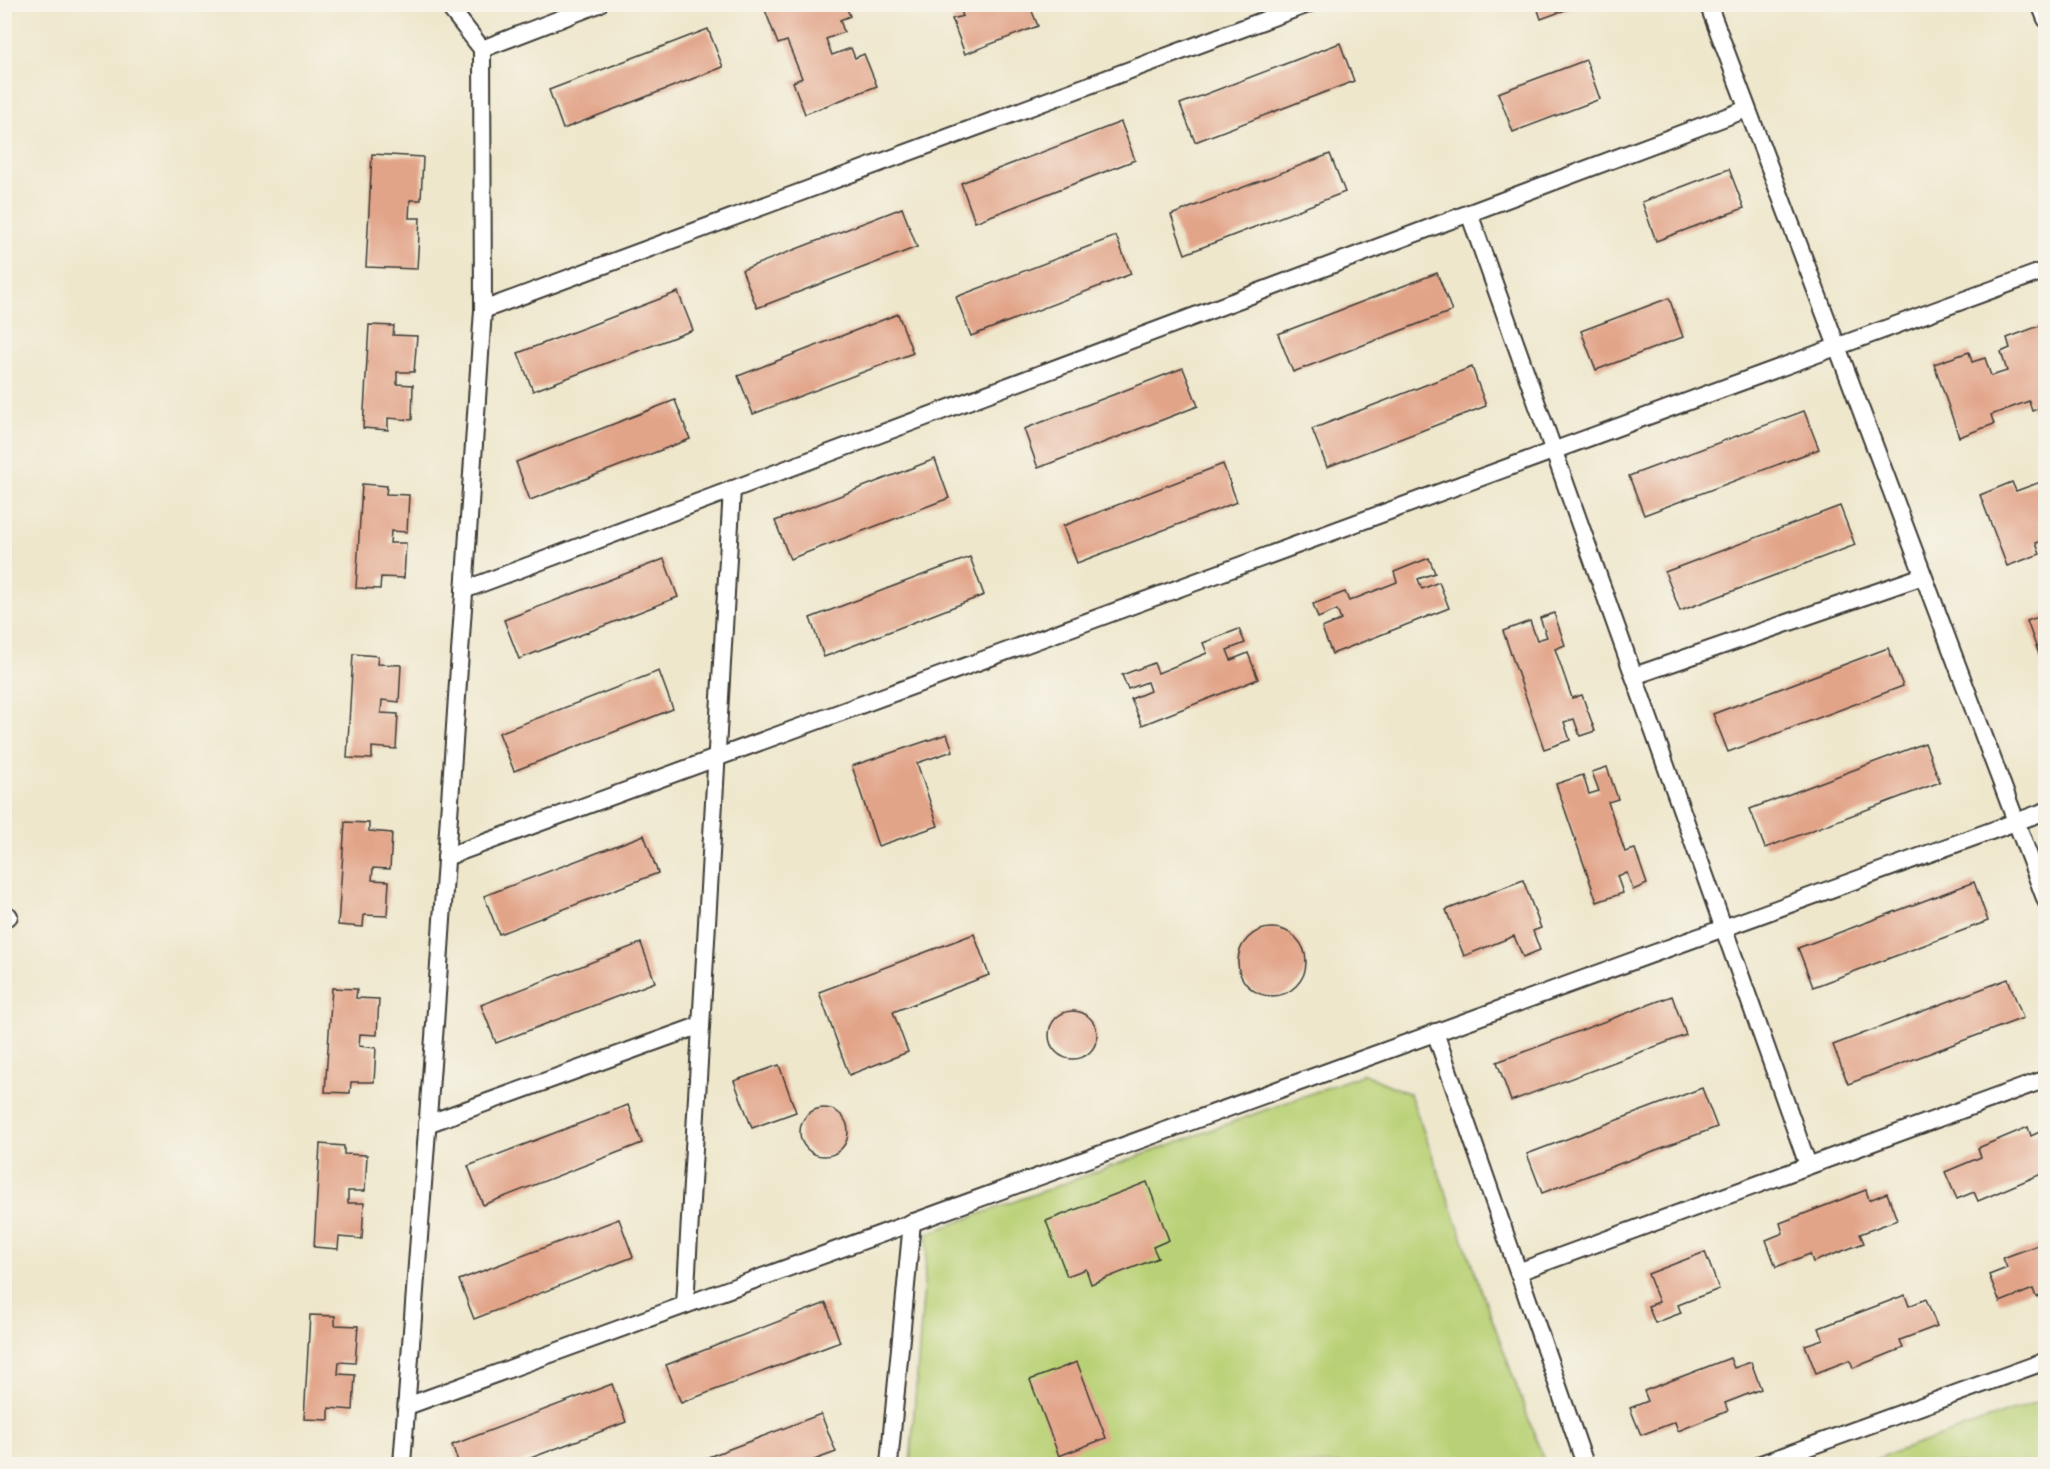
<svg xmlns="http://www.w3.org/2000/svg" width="2050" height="1469" viewBox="0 0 2050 1469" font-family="Caveat,sans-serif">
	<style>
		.green { fill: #b9d176; stroke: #6a7649; stroke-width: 1.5 }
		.building { fill: #e2a489 }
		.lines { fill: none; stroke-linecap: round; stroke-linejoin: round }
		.lane-casing { stroke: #3c3a36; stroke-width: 20 }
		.lane { stroke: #fff; stroke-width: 16 }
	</style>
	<rect width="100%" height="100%" fill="#f7f3e8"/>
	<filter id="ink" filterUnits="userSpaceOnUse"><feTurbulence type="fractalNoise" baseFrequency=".0167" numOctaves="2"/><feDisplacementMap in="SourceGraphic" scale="12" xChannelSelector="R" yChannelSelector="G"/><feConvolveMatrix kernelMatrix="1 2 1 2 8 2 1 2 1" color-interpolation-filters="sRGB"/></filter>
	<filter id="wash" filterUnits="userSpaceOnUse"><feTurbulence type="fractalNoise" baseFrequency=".008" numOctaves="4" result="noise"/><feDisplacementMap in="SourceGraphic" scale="24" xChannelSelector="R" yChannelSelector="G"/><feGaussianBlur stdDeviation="1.35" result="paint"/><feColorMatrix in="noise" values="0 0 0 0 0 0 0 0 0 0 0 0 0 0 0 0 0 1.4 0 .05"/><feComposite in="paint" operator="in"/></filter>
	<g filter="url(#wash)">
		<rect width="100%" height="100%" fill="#eee7cc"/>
		<g class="green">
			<path d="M1364,1074L1410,1094L1545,1464H910L928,1233Z"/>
			<path d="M2045,1399V1464H1861Z"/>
		</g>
		<g id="blocks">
			<g class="building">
				<path d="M779,4H845L850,16L840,20L844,32L826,39L832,55L851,48L855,58L864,54L877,86L805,114L793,82L802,78L787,41L778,44L765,10Z"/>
				<path d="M958,4H1029L1038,26L965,54L952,19L963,16Z"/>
				<path d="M1536,4H1579V5L1541,19Z"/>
				<path d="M708,29L723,67L563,129L549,90Z"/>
				<path d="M1340,43L1354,81L1195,142L1180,104Z"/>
				<path d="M1586,60L1600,99L1513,132L1498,93Z"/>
				<path d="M1121,122L1135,160L975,222L961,183Z"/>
				<path d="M372,154L423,157L421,200H410L409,218H420L417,269L366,267Z"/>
				<path d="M1330,154L1345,192L1185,254L1171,215Z"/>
				<path d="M1729,169L1744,208L1656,241L1642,202Z"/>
				<path d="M902,208L917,247L757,308L742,270Z"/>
				<path d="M1116,236L1131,274L971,336L956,297Z"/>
				<path d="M1437,273L1452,311L1293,372L1278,334Z"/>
				<path d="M678,292L693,330L533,391L518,353Z"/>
				<path d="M1669,298L1683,337L1596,370L1581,331Z"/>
				<path d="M898,314L913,353L753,414L738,376Z"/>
				<path d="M369,325L394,326L393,335L417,336L414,372H397V384L413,385L412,420L388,418V430L363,428Z"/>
				<path d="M2039,326L2046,344V406L2032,411L2029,401L1991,415L1994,424L1959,437L1934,364L1969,352L1972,362L1985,358L1991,376L2007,371L2001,352L2010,348L2007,338Z"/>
				<path d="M1472,367L1486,406L1327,467L1312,429Z"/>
				<path d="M1183,368L1198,406L1038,468L1024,429Z"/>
				<path d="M675,400L690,439L530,500L516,462Z"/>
				<path d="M1804,411L1819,449L1644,515L1629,476Z"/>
				<path d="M935,459L949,498L790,559L775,521Z"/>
				<path d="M1223,464L1237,502L1077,563L1063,526Z"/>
				<path d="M2046,480V518L2038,521L2045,540L2036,543L2040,554L2007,566L1980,495L2012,482L2016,491Z"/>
				<path d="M362,484L387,486L386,494L409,495L407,532L391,531L390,543H406L404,578L381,577L380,589L356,588Z"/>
				<path d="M1840,506L1855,545L1680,611L1665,572Z"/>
				<path d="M970,557L984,595L824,657L810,618Z"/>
				<path d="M1429,558L1435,573L1418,579L1422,589L1439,582L1449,608L1332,654L1322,628L1341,620L1337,610L1318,618L1313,604L1345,592L1349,601L1397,582L1394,572Z"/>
				<path d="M664,559L678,597L519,659L504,620Z"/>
				<path d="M1554,613L1565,645L1555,649L1572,698L1582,695L1595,731L1580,736L1574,719L1564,722L1570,740L1544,749L1503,631L1530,621L1537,640L1547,637L1540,618Z"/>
				<path d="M2046,614V671H2045L2027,621Z"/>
				<path d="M1239,629L1245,643L1227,650L1231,660L1248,653L1258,679L1142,725L1131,699L1150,691L1147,682L1128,689L1122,675L1154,663L1158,673L1207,653L1203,643Z"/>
				<path d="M1888,648L1903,686L1728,752L1713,714Z"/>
				<path d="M353,654L378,656L377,664L401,665L399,702L382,700L381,713L398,714L396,749L372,747V759L347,758Z"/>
				<path d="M659,671L673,709L514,771L499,733Z"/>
				<path d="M947,734L953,751L917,763L938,826L878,846L852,766Z"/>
				<path d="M1925,743L1940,782L1765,848L1750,809Z"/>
				<path d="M1607,767L1618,799L1608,802L1625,852L1635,849L1647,884L1633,890L1627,873L1617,876L1623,893L1597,902L1556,784L1583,775L1589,794L1599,791L1592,772Z"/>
				<path d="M345,822L369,823V831L392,833L390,869L373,868L372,880L389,881L387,916L364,915L363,927L338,925Z"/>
				<path d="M644,835L658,873L499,934L484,896Z"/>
				<path d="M1523,880L1541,928L1533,931L1540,950L1523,957L1514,936L1464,956L1446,910Z"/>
				<path d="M1974,882L1988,921L1813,987L1798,948Z"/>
				<circle cx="1272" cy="962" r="34"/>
				<path d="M974,934L989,975L893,1012L908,1052L849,1075L819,992Z"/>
				<path d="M641,943L655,982L496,1043L481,1005Z"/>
				<path d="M2008,979L2023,1018L1848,1084L1833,1045Z"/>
				<path d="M332,988L357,989L356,998L379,999L377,1035L360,1034L359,1046L376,1048L374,1082H351L350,1093L325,1092Z"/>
				<path d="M1672,996L1686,1035L1511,1101L1497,1062Z"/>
				<circle cx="1073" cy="1035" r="24"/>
				<path d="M779,1065L796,1112L752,1128L734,1081Z"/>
				<path d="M1702,1088L1717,1127L1542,1193L1527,1154Z"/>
				<path d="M628,1105L642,1143L483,1205L468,1166Z"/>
				<circle cx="824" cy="1132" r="24"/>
				<path d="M2028,1127L2031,1136L2046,1129V1172L1978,1201L1974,1192L1957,1199L1945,1172L1981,1157L1978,1148Z"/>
				<path d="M320,1144L344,1146V1154L367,1155L365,1191H348V1203H364L362,1239L339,1237L338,1249L314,1247Z"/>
				<path d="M1147,1182L1169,1240L1153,1247L1158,1258L1091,1284L1086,1269L1067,1276L1046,1221Z"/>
				<path d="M1866,1190L1869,1200L1887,1193L1897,1220L1860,1234L1864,1243L1813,1262L1810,1254L1776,1267L1766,1240L1783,1233L1780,1223Z"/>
				<path d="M619,1219L633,1257L474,1319L459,1280Z"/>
				<path d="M2046,1242V1294L2036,1297L2033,1289L2000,1302L1989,1275L2007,1268L2003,1258Z"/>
				<path d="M1705,1252L1719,1289L1678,1305L1681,1313L1655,1323L1648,1306L1659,1302L1648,1274Z"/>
				<path d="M1905,1295L1909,1306L1926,1299L1937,1326L1900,1340L1903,1348L1853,1368L1850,1360L1816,1373L1805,1345L1823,1339L1819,1328Z"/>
				<path d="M826,1303L840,1342L681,1403L666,1365Z"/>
				<path d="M310,1315L335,1316V1325L358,1326L355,1363L339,1362L338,1374L355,1375L353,1410L329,1408V1420L304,1419Z"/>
				<path d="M1730,1358L1734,1368L1751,1362L1761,1389L1725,1403L1728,1411L1678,1431L1675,1422L1641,1435L1630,1408L1648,1401L1644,1391Z"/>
				<path d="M1077,1362L1106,1438L1059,1456L1030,1380Z"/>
				<path d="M612,1384L626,1422L515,1464H459L452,1445Z"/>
				<path d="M821,1414L836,1452L803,1464H690Z"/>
			</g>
		</g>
	</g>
	<g filter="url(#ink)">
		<use href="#blocks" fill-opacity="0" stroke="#3c3a36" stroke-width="1.5"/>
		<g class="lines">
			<defs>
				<g id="lane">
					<path d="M1708,4L2046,901"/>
					<path d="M2040,4L2046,19"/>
					<path d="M482,49L599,4"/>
					<path d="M1469,213L1808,1165"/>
					<path d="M483,310L1308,4"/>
					<path d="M464,590L1747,109"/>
					<path d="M1634,676L1923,576"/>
					<path d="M446,857L2046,270"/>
					<path d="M4,918L9,916"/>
					<path d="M1435,1032L1585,1464"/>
					<path d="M427,1124L701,1025"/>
					<path d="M1518,1272L2046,1079"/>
					<path d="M685,1305L732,489"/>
					<path d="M407,1406L2046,811"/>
					<path d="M402,1464L435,1024L483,310L482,49L447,4"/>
					<path d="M889,1464L912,1222"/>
					<path d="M1761,1464L2046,1361"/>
				</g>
			</defs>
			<use href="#lane" class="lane-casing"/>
			<use href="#lane" class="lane"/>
		</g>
	</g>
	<rect width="2050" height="1469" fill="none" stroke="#f7f3e8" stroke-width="24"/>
</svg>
